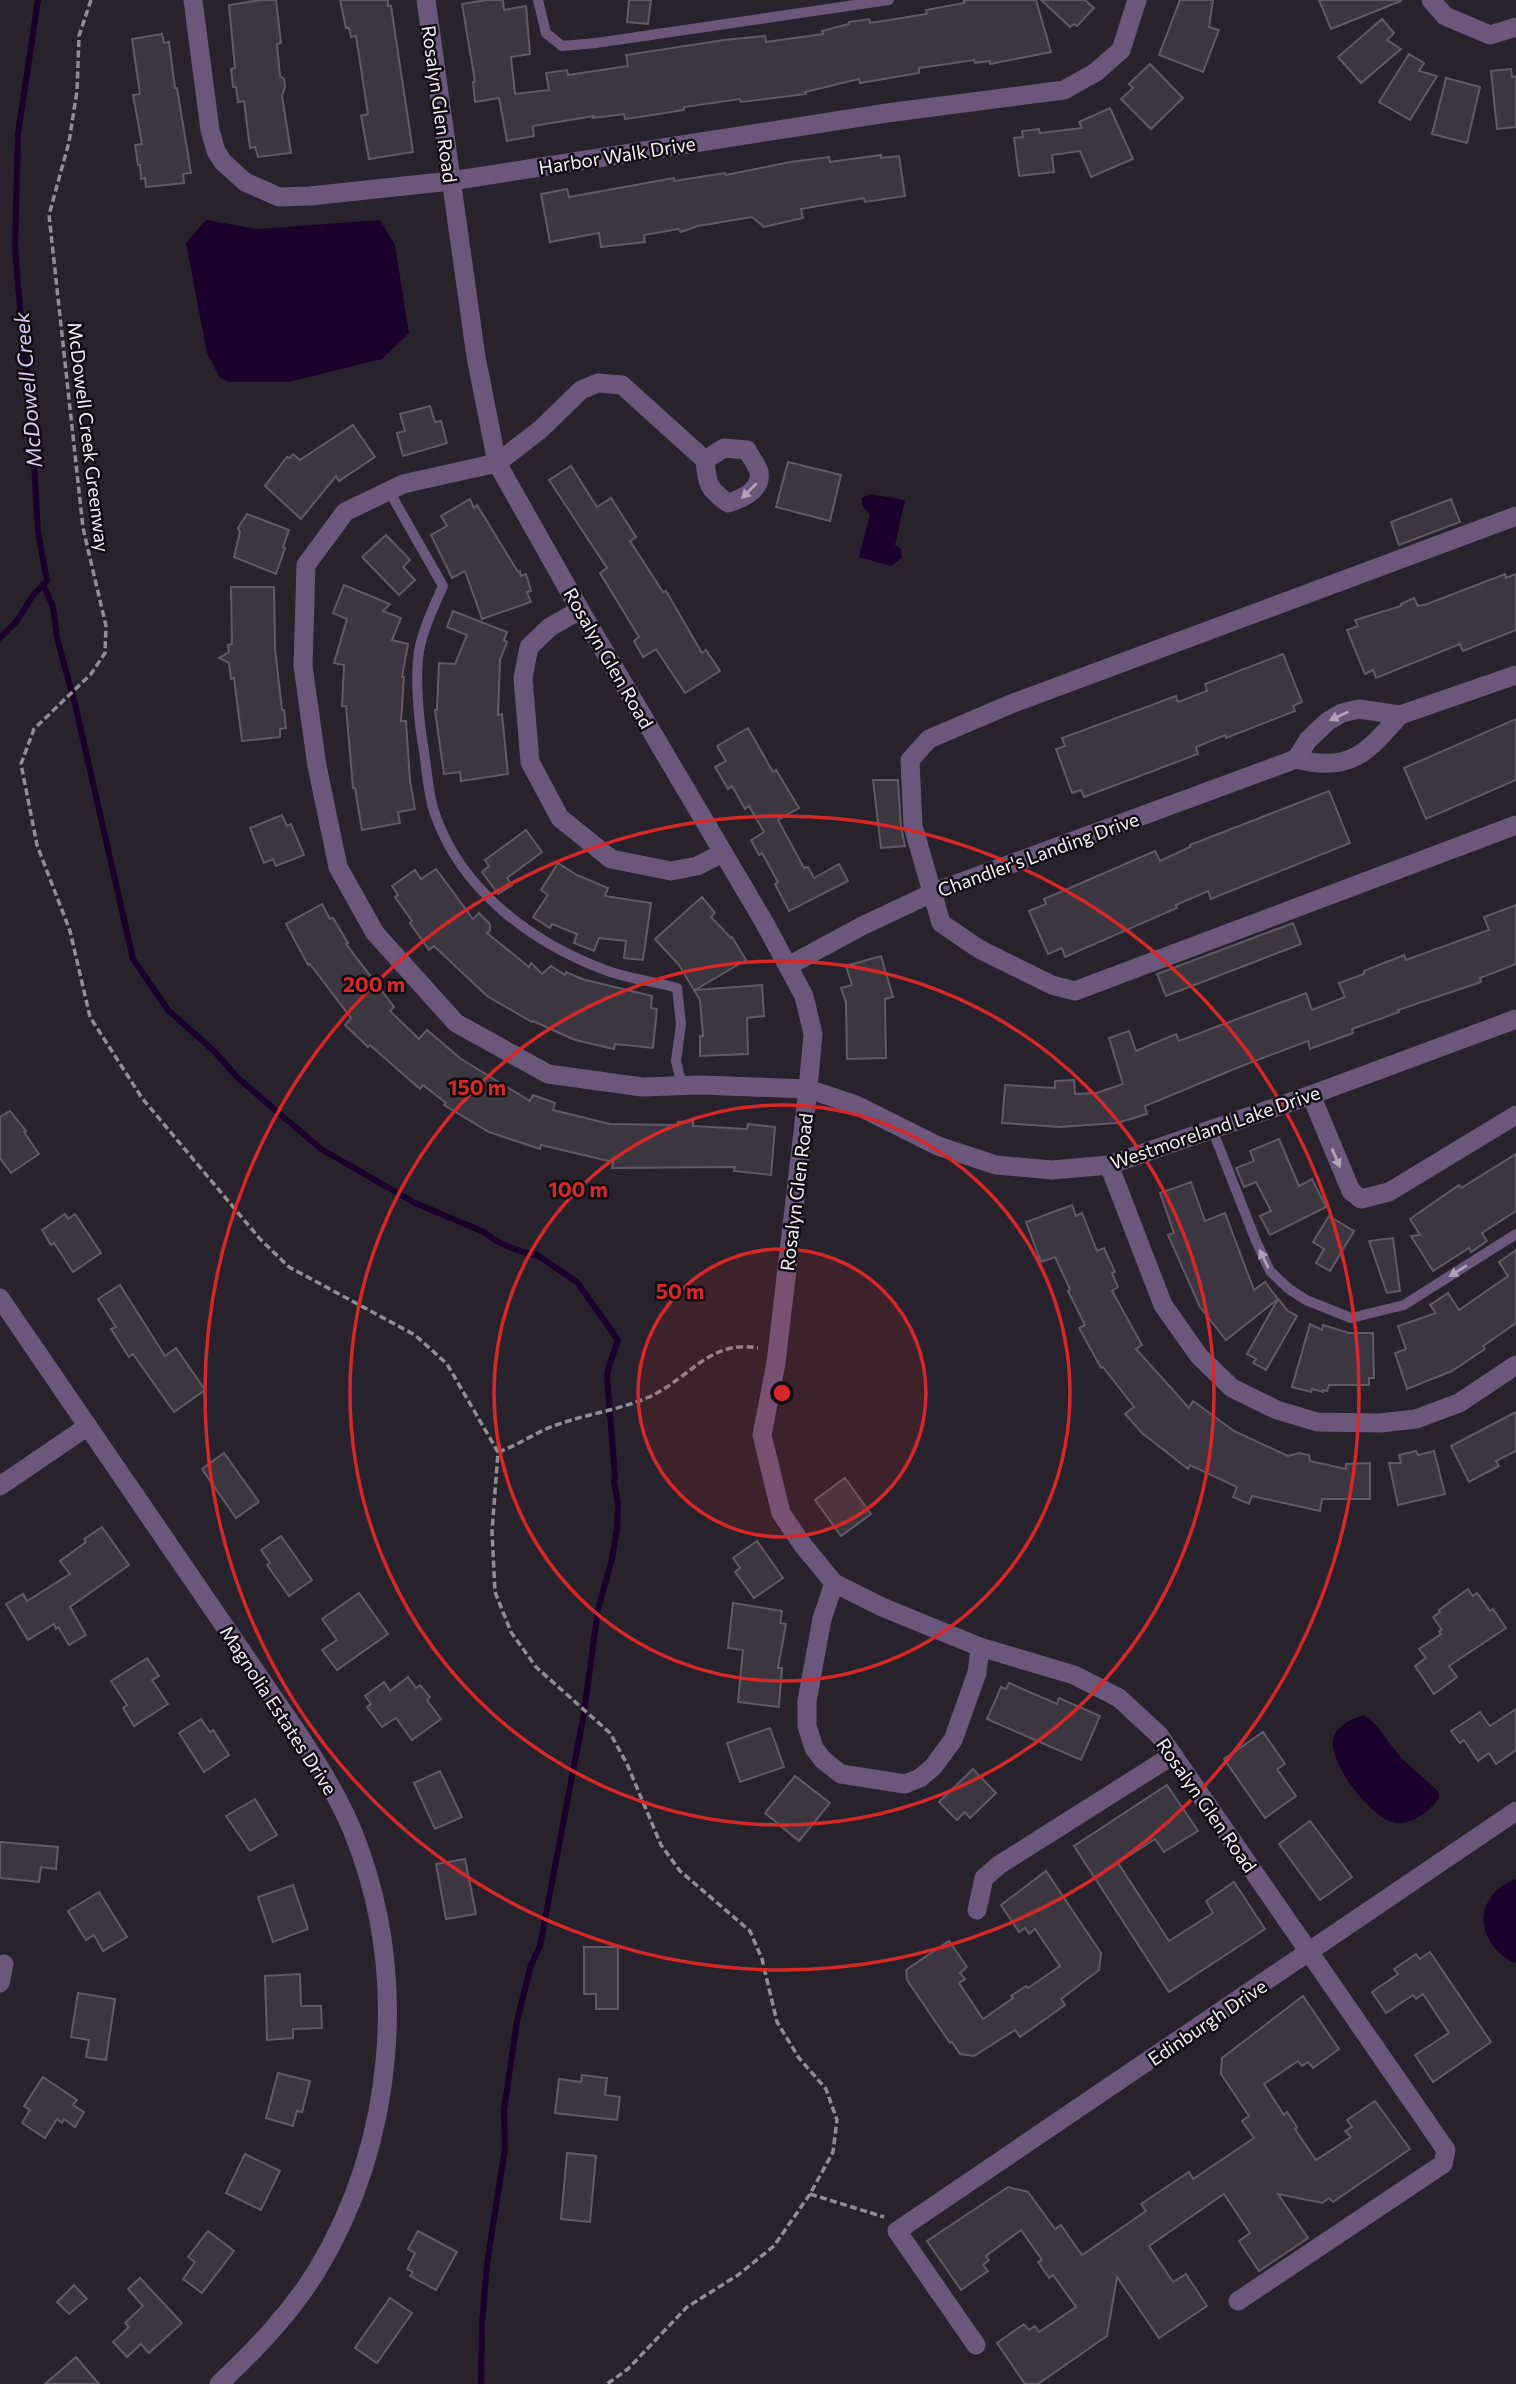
<svg xmlns="http://www.w3.org/2000/svg" width="1516" height="2384" viewBox="0 0 1516 2384" font-family="Commissioner,sans-serif">
	<style>
		.water { fill: #1a002a }
		.lines { fill: none; stroke-linecap: round; stroke-linejoin: round }
		.stream { stroke: #1a002a; stroke-width: 6 }
		.building { fill: #3b3640; stroke: #605a66; stroke-width: 2 }
		.path { stroke: #918c95; stroke-width: 3.5; stroke-dasharray: 7 3.5; stroke-linecap: butt }
		.service { stroke: #6b567c; stroke-width: 10 }
		.minor { stroke: #6b567c; stroke-width: 19 }
		.oneway { fill: #afa2b9 }
		.ring { fill: none; stroke: #d62828; stroke-width: 3.5 }
		.labels { text-anchor: middle; dominant-baseline: central; stroke-width: 5; stroke-linejoin: round; paint-order: stroke }
		.street-label { font-size: 19px; fill: #f3eff6; stroke: #0f0d11 }
		.water-label { font-size: 21px; font-style: italic; fill: #e1c8f7; stroke: #0f0d11 }
		.centre { fill: #d62828; stroke: #0f0d11; stroke-width: 3.5 }
		.ring-label { font-size: 21px; text-anchor: middle; font-weight: bold; fill: #d62828; stroke: #0f0d11; stroke-width: 5; stroke-linejoin: round; paint-order: stroke }
	</style>
	<rect width="100%" height="100%" fill="#28222c"/>
	<g class="water">
		<path d="M206,220L258,229L380,220L395,245L409,333L382,359L289,382H229L220,378L207,353L186,243Z"/>
		<path d="M870,494L905,500L895,545L901,549L902,558L891,566L859,557L870,514L862,506V498Z"/>
		<path d="M1364,1715L1375,1724L1402,1759L1438,1791L1439,1798C1429,1812 1410,1827 1392,1822C1370,1816 1325,1760 1334,1736C1339,1724 1352,1719 1364,1715Z"/>
		<path d="M1516,1879V1962L1515,1963C1474,1944 1472,1895 1516,1879Z"/>
	</g>
	<g class="lines">
		<g class="stream">
			<path d="M43,584L53,607L57,638L75,704L133,959L168,1010L214,1051L238,1078L321,1149L415,1203L484,1232C496,1243 521,1253 537,1255L577,1282L618,1340L608,1369L607,1377L615,1475L614,1482L618,1503L617,1529L612,1559L598,1609L584,1713L540,1946L531,1965L517,2021L504,2110L505,2148L487,2264L482,2323L481,2384"/>
			<path d="M0,638L17,621L33,595L47,581L38,532L30,392L23,345L15,247L18,134L38,0"/>
		</g>
	</g>
	<g class="building">
		<path d="M260,0H276L281,43L277,44L280,76L284,79L285,87L282,96L291,153L258,157L255,147L250,148L244,101L238,102L236,87H233L231,69L235,68L229,5Z"/>
		<path d="M340,0H388V6H391L413,152L369,159L361,116L368,114L356,36L351,37L349,28H346Z"/>
		<path d="M486,0H503L504,10L526,6L530,54L511,57L515,94L549,90L546,73L567,70L568,75L628,66L626,55L724,40L765,36L766,42L823,34L822,31L849,24V22L869,19L870,23L927,14L926,10L964,3V0H1036L1051,52L990,64V61L975,63L974,60L919,68V73L860,83L859,79L805,92L806,94L741,102L740,99L684,107V110L640,117L625,119L624,114L593,118L594,116L533,126L534,136L507,141L499,98L475,102L473,82L475,81L462,4Z"/>
		<path d="M629,0H651L648,24L627,22Z"/>
		<path d="M1041,0H1085L1094,8L1077,26L1074,24L1070,27Z"/>
		<path d="M1180,0H1213L1209,27L1219,30L1203,72L1159,55Z"/>
		<path d="M1319,0H1401V1L1331,29Z"/>
		<path d="M1382,19L1394,33L1387,40L1401,49L1361,83L1338,57Z"/>
		<path d="M162,34L164,43L169,42L175,88H177L191,173L183,174L184,183L146,187L145,178L141,179L140,165H138L135,145L142,144L133,95L140,94L132,39Z"/>
		<path d="M1409,54L1424,63L1419,71L1437,76L1410,120L1379,102Z"/>
		<path d="M1150,64L1183,98L1151,129L1121,99L1133,88L1129,84Z"/>
		<path d="M1511,69L1512,77L1516,76V127L1497,129L1491,71Z"/>
		<path d="M1446,78L1480,87L1467,143L1432,134Z"/>
		<path d="M1110,108L1133,159L1091,177L1080,151L1052,155L1054,172L1019,176L1014,138L1023,137L1022,131L1039,129L1040,133L1082,128L1079,122Z"/>
		<path d="M881,155V158L899,156L905,196L865,202L864,198L801,209L803,218L764,227L752,217L698,226L681,232L678,229L644,235L645,242L601,247L599,233L550,242L541,194L567,189L569,197L674,178V181L725,173L726,175L790,162L829,157L830,162Z"/>
		<path d="M430,406L435,422L441,421L447,443L403,456L397,433L405,431L400,414Z"/>
		<path d="M353,425L375,457L339,481L336,476L301,519L265,486L287,457L290,458L293,454L300,460Z"/>
		<path d="M788,462L841,475L830,521L776,507Z"/>
		<path d="M571,466L597,507L611,498L636,537L630,541L663,592L666,591L702,653L706,650L720,671L685,693L656,649L643,657L634,641L639,637L600,573L607,568L549,480Z"/>
		<path d="M470,499L474,508L477,505L518,572L520,571L521,576L526,574L531,591L527,592L531,602L482,619L465,571L452,578L431,535L447,526L441,516Z"/>
		<path d="M1451,499L1460,522L1399,545L1391,522Z"/>
		<path d="M247,514L289,530L283,547L285,548L276,574L234,557L240,532L238,528Z"/>
		<path d="M386,535L410,560L403,567L415,580L399,595L362,557Z"/>
		<path d="M1505,574L1506,578L1516,574V630L1463,651L1460,644L1376,678L1373,670L1365,674L1347,630L1358,626L1355,620L1401,606V604L1414,598L1418,606L1427,604Z"/>
		<path d="M344,585L390,604L383,611L401,618L392,640L408,644L402,677H404L401,721H406L410,781L415,809L398,812L400,823L362,830L355,788H353L346,706H342L344,665L334,663L347,619L333,613Z"/>
		<path d="M231,587H274L275,648L282,710H284L286,728L280,729V737L242,741L234,678L231,679L229,663L219,658L229,652L228,645L232,644Z"/>
		<path d="M453,611L507,632L504,640L507,642L500,660L498,715L502,714L508,774L461,781L460,772L444,774L435,710H437L439,663L455,664L467,635L447,627Z"/>
		<path d="M1283,654L1302,702L1293,706L1295,711L1226,738L1225,735L1196,747L1198,754L1084,797L1081,790L1072,793L1056,749L1065,746L1062,738L1176,696L1178,702L1207,691L1205,684Z"/>
		<path d="M1516,719V780L1426,819L1404,768Z"/>
		<path d="M748,728L773,772L776,770L799,808L778,820L804,868L808,867L814,878L839,864L848,881L789,911L775,884L778,882L762,853L759,855L751,840L764,832L749,806L745,809L732,786L728,789L715,767L726,761L717,746Z"/>
		<path d="M873,780H898L901,827L905,846L881,848Z"/>
		<path d="M1329,791L1350,843L1211,899L1208,891L1176,905L1177,908L1065,957L1062,948L1048,954L1029,911L1046,904L1044,899L1155,851L1160,861L1190,847V845Z"/>
		<path d="M282,815L287,826L291,824L304,855L276,866L273,859L264,863L250,828Z"/>
		<path d="M526,830L542,852L507,878L512,885L498,894L482,872L489,866L485,860Z"/>
		<path d="M558,863L577,875L608,888L605,896L651,903L643,960L624,958L626,941L599,938L594,951L574,943L577,934L552,924L550,928L533,917L548,895L541,890Z"/>
		<path d="M436,869L473,919L479,913L490,924V930L487,933L529,967L531,963L542,974L551,966L565,975L566,972L582,979L652,996L651,1008L657,1009L653,1048L615,1044L614,1049L575,1040L533,1021L532,1022L487,996L434,946L429,950L410,923L412,921L395,897L398,895L392,886L415,870L421,879Z"/>
		<path d="M702,897L715,913L711,917L731,938L732,937L746,960L695,990L762,985L764,1016L747,1018L748,1054L700,1056V1036H703L700,1000L679,965L655,939Z"/>
		<path d="M322,904L330,919L333,918L348,943L346,944L394,1007L390,1011L419,1039L427,1030L461,1059L530,1101L533,1095L555,1103L553,1110L610,1124L678,1125V1122L693,1121V1126L747,1129L748,1124L775,1127L771,1175L734,1171L735,1167L612,1168L613,1162L541,1145L540,1149L489,1132L444,1105L446,1103L423,1085L420,1089L370,1045L368,1047L345,1025L351,1018L310,964L308,965L286,924Z"/>
		<path d="M1516,905V964L1480,978L1481,982L1398,1010L1399,1012L1352,1029L1353,1033L1310,1049L1308,1041L1244,1065L1145,1106L1147,1114L1117,1123L1060,1127L1002,1123L1005,1085L1055,1088V1081L1074,1080L1075,1094L1096,1093L1123,1084L1109,1038L1129,1031L1136,1051L1176,1034L1179,1041L1306,993L1312,1010L1345,997L1339,983L1364,974V971L1404,955L1406,960L1489,930L1484,917Z"/>
		<path d="M1293,923L1301,944L1166,996L1157,974Z"/>
		<path d="M881,956L893,997L885,999L886,1058L847,1059L846,1003L841,988L852,985L846,966Z"/>
		<path d="M10,1111L26,1131L24,1132L39,1154L11,1173L0,1158V1117Z"/>
		<path d="M1279,1139L1299,1186L1312,1179L1326,1207L1270,1235L1260,1216L1271,1211L1256,1182L1244,1187L1236,1168L1254,1161L1250,1151Z"/>
		<path d="M1516,1154V1211L1482,1233L1487,1241L1471,1252L1469,1248L1433,1271L1411,1236L1420,1235L1410,1219L1459,1185L1461,1188Z"/>
		<path d="M1191,1182L1205,1221L1225,1213L1254,1290L1265,1282L1278,1299L1226,1340L1200,1307L1168,1235L1174,1233L1160,1193Z"/>
		<path d="M1072,1205L1076,1216L1082,1213L1097,1251L1104,1248L1115,1272L1112,1273L1118,1287L1112,1291L1142,1345L1136,1349L1189,1408L1193,1401L1234,1431L1288,1456L1299,1453L1309,1455L1310,1461L1346,1469V1464L1370,1463V1499H1322L1320,1511L1252,1496L1249,1504L1233,1497L1237,1487L1190,1465L1188,1469L1142,1433L1125,1414L1134,1407L1103,1367L1101,1368L1079,1328L1085,1325L1068,1291L1070,1289L1055,1257L1041,1262L1026,1222Z"/>
		<path d="M65,1214L68,1219L75,1214L101,1253L73,1272L54,1243L51,1245L42,1230Z"/>
		<path d="M1329,1216L1354,1231L1330,1271L1316,1263L1324,1249L1313,1242Z"/>
		<path d="M1393,1238L1400,1291L1387,1293L1369,1241Z"/>
		<path d="M1516,1250V1323L1483,1346L1485,1349L1452,1371L1407,1389L1395,1353L1406,1349L1398,1326L1436,1313L1430,1305L1448,1293L1459,1310L1508,1276L1499,1262Z"/>
		<path d="M120,1285L165,1356L176,1348L205,1390L174,1412L133,1354L129,1357L111,1329L116,1327L98,1299Z"/>
		<path d="M1278,1299L1288,1311L1297,1316L1266,1370L1253,1363L1256,1359L1247,1354Z"/>
		<path d="M1310,1324L1322,1330L1323,1325L1349,1333H1373L1374,1378H1369V1385H1329L1327,1391L1323,1390V1392L1312,1389L1311,1392L1292,1387Z"/>
		<path d="M1516,1412V1451L1496,1461L1499,1466L1469,1482L1451,1446Z"/>
		<path d="M1416,1451L1418,1455L1434,1451L1445,1494L1398,1505L1389,1463H1401L1399,1455Z"/>
		<path d="M224,1453L259,1502L236,1518L202,1469Z"/>
		<path d="M845,1478L871,1514L841,1536L815,1500Z"/>
		<path d="M102,1527L129,1565L70,1607L86,1635L69,1645L58,1627L56,1629L54,1624L28,1640L6,1604L23,1594L27,1601L70,1574L60,1561L86,1542L84,1539Z"/>
		<path d="M281,1536L312,1580L289,1596L267,1565L270,1563L261,1550Z"/>
		<path d="M757,1541L783,1578L754,1598L735,1572L740,1568L733,1558Z"/>
		<path d="M1468,1589L1473,1596L1477,1593L1490,1611L1493,1609L1506,1628L1449,1666L1457,1677L1434,1694L1415,1666L1426,1658L1419,1649L1441,1634L1439,1631L1442,1630L1433,1617L1440,1612L1439,1610Z"/>
		<path d="M359,1593L388,1634L337,1670L322,1650L337,1640L322,1619Z"/>
		<path d="M733,1603L782,1611L780,1623L786,1624L778,1668H782L779,1707L738,1702L743,1650L728,1648Z"/>
		<path d="M147,1658L159,1676L152,1680L168,1704L134,1726L123,1708L127,1705L111,1681Z"/>
		<path d="M408,1677L416,1688L420,1685L430,1697L427,1700L441,1719L412,1740L396,1718L382,1727L367,1707L371,1704L365,1696L384,1682L390,1691Z"/>
		<path d="M1009,1683L1057,1704L1059,1698L1100,1716L1081,1760L987,1719L1001,1687L1006,1689Z"/>
		<path d="M1516,1709V1750L1496,1764L1489,1753L1478,1761L1464,1740L1460,1743L1451,1731L1480,1712L1490,1726Z"/>
		<path d="M201,1719L210,1732L213,1730L229,1755L204,1772L179,1733Z"/>
		<path d="M770,1728L784,1767L740,1782L727,1743Z"/>
		<path d="M1263,1732L1285,1764L1277,1769L1296,1796L1265,1818L1224,1759Z"/>
		<path d="M973,1769L996,1793L970,1818L965,1812L957,1820L939,1802Z"/>
		<path d="M440,1771L462,1817L435,1829L414,1783Z"/>
		<path d="M795,1776L830,1803L799,1841L765,1813Z"/>
		<path d="M1167,1785L1198,1831L1164,1852L1155,1839L1118,1863L1169,1941L1213,1913L1206,1901L1234,1882L1265,1929L1169,1992L1074,1846Z"/>
		<path d="M255,1799L277,1835L250,1851L226,1816Z"/>
		<path d="M1310,1821L1352,1877L1320,1900L1279,1844Z"/>
		<path d="M0,1842L58,1847L56,1869L41,1867L39,1882L0,1878Z"/>
		<path d="M465,1859L476,1914L446,1919L436,1864Z"/>
		<path d="M1046,1871L1101,1953L1099,1970L1061,1999L1065,2005L1020,2037L1015,2030L974,2056L960,2054L952,2042L950,2043L907,1980L906,1970L949,1941L967,1967L960,1973L965,1979L959,1983L983,2019L1013,1998L1011,1996L1026,1986L1028,1988L1060,1966L1035,1929L1029,1934L1025,1928L1019,1932L1001,1905Z"/>
		<path d="M293,1885L308,1929L273,1942L258,1897Z"/>
		<path d="M99,1892L127,1937L103,1951L94,1935L86,1940L68,1911Z"/>
		<path d="M584,1947H618V2009H596V1994H584Z"/>
		<path d="M1430,1952L1491,2042L1433,2082L1415,2055L1449,2033L1423,1994L1416,1999L1413,1995L1386,2013L1372,1992L1398,1974L1394,1969L1416,1954L1420,1959Z"/>
		<path d="M300,1974L301,2006H321L322,2028L293,2029V2038L267,2040L265,1976Z"/>
		<path d="M78,1993L115,1999L106,2060L86,2057L89,2040L71,2037Z"/>
		<path d="M1303,1996L1339,2049L1313,2068L1308,2062L1302,2066L1298,2061L1264,2084L1284,2115L1287,2112L1297,2127L1295,2129L1316,2160L1351,2137L1345,2131L1352,2127L1347,2120L1375,2101L1410,2149L1333,2202L1329,2198L1322,2203L1278,2194L1308,2238L1259,2271L1239,2241L1250,2233L1224,2194L1149,2246L1173,2282L1186,2274L1207,2306L1159,2338L1117,2277L1107,2336L1038,2384H1025L997,2343L1024,2324L1029,2330L1035,2326L1039,2332L1076,2307L1053,2275L1049,2278L1038,2262L1042,2260L1021,2230L986,2256L989,2260L983,2265L988,2271L961,2290L927,2241L1008,2187L1028,2192L1055,2229L1061,2225L1082,2255L1146,2211L1141,2204L1189,2172L1193,2179L1254,2138L1242,2121L1249,2116L1221,2074L1222,2058Z"/>
		<path d="M278,2073L310,2081L302,2112L297,2111L293,2126L266,2118Z"/>
		<path d="M582,2075L607,2078L605,2095L620,2097L617,2120L555,2113L559,2079L581,2082Z"/>
		<path d="M43,2077L77,2100L73,2105L84,2112L75,2127L64,2119L62,2123L57,2119L45,2138L22,2123L30,2110L24,2106Z"/>
		<path d="M567,2153L596,2156L590,2222L561,2219Z"/>
		<path d="M245,2154L280,2171L261,2210L226,2193Z"/>
		<path d="M208,2231L234,2251L202,2293L183,2279L195,2262L188,2257Z"/>
		<path d="M418,2231L457,2252L436,2290L410,2276L413,2272L407,2269L415,2253L408,2249Z"/>
		<path d="M140,2278L182,2323L149,2353L141,2344L127,2357L113,2342L129,2327L125,2323L143,2306L128,2289Z"/>
		<path d="M74,2285L87,2299L69,2314L57,2302Z"/>
		<path d="M390,2298L412,2313L377,2363L355,2348Z"/>
		<path d="M76,2357L99,2384H45Z"/>
	</g>
	<g class="lines">
		<g class="path">
			<path d="M91,0L79,36L77,91L69,142L49,215L83,528L106,626L105,653L91,674L34,729L21,764L37,845L70,931L90,1017L142,1098L260,1239L289,1267L415,1335L447,1364L498,1452L492,1532L495,1592L511,1632L536,1667L610,1733L627,1764L661,1845L680,1871L750,1931L762,1959L777,2022L799,2058L826,2089L837,2120L833,2152L810,2194L774,2246L738,2275L687,2307L628,2369L607,2384"/>
			<path d="M498,1452C519,1445 536,1432 556,1425C587,1414 619,1410 649,1397C689,1379 710,1339 758,1348"/>
			<path d="M810,2194L884,2217"/>
		</g>
		<g class="service">
			<path d="M538,0L546,33L562,46L596,43L889,0"/>
			<path d="M389,491L443,586C434,606 425,624 420,646C414,673 419,724 424,751C427,771 428,795 435,814C461,890 532,943 605,970C628,979 654,981 677,988L681,1024L676,1061L682,1086"/>
			<path d="M1212,1129L1256,1241L1270,1271L1289,1289L1306,1300L1351,1318L1404,1305L1516,1234"/>
		</g>
		<g class="minor">
			<path d="M193,0L210,130L216,151L223,162L245,182L279,197L310,196L451,181L887,113L1064,90L1096,72L1121,50L1137,0"/>
			<path d="M426,0L476,357L497,463L580,610L764,922L804,996L813,1034L808,1089L776,1363L762,1435L781,1513L802,1544L834,1583L882,1607L980,1647L1074,1675L1119,1698L1159,1735L1446,2150L1443,2164L1238,2301"/>
			<path d="M1431,0L1445,16L1490,35L1516,27"/>
			<path d="M705,460L724,448L747,450C750,456 757,465 759,472C762,491 741,499 728,503C708,489 707,484 705,460L622,385L598,383L581,390L541,429L497,463L403,484L345,512L306,565L303,666L317,766L338,867L375,933L456,1023L548,1074L642,1087L700,1085L808,1089L856,1105L938,1146L996,1165L1052,1170L1109,1165L1311,1095L1516,1019"/>
			<path d="M1516,516L1011,704L929,739L910,760L913,826L941,923L979,949L1052,985L1075,991L1516,825"/>
			<path d="M580,610L550,627L529,647L523,678L530,762L560,818L611,859L671,871L697,866L723,853"/>
			<path d="M1296,759L1308,740L1328,721L1342,713L1359,709L1400,715L1516,675"/>
			<path d="M788,966L862,926L932,893L1296,759C1350,773 1367,753 1400,715"/>
			<path d="M1311,1095L1351,1191L1361,1199L1389,1192L1516,1115"/>
			<path d="M1109,1165L1163,1305L1199,1356L1232,1388L1277,1410L1317,1422L1380,1423L1416,1419L1459,1403L1516,1365"/>
			<path d="M0,1298L299,1735C319,1766 339,1798 353,1832C410,1974 395,2142 316,2272C289,2315 255,2350 219,2384"/>
			<path d="M0,1486L88,1426"/>
			<path d="M834,1583L822,1619L807,1701V1726L814,1748L823,1760L841,1774L905,1784L920,1778L933,1767L953,1740L977,1673L980,1647"/>
			<path d="M977,1910L984,1878L999,1865L1173,1755"/>
			<path d="M0,1983L4,1964"/>
			<path d="M976,2345L897,2231L1516,1811"/>
		</g>
	</g>
	<defs><path id="oneway-solid" d="M-6-.8H1V-3.2L6.5 0L1 3.2V.8H-6Z" transform="scale(1.75)"/></defs>
	<g class="oneway">
		<use href="#oneway-solid" transform="translate(749 491) rotate(135)"/>
		<use href="#oneway-solid" transform="translate(1339 716) rotate(156)"/>
		<use href="#oneway-solid" transform="translate(1336 1158) rotate(67)"/>
		<use href="#oneway-solid" transform="translate(1264 1259) rotate(-116)"/>
		<use href="#oneway-solid" transform="translate(1458 1271) rotate(148)"/>
	</g>
	<circle cx="782" cy="1393" r="144" fill="#d62828" fill-opacity=".12"/>
	<g class="ring">
		<circle cx="782" cy="1393" r="144"/>
		<circle cx="782" cy="1393" r="288"/>
		<circle cx="782" cy="1393" r="432"/>
		<circle cx="782" cy="1393" r="577"/>
	</g>
	<g class="labels">
		<g class="street-label">
			<text transform="translate(440 104) rotate(82)">Rosalyn Glen Road</text>
			<text transform="translate(617 155) rotate(-9)">Harbor Walk Drive</text>
			<text transform="translate(89 437) rotate(83)">McDowell Creek Greenway</text>
			<text transform="translate(609 658) rotate(60)">Rosalyn Glen Road</text>
			<text transform="translate(1038 854) rotate(-20)">Chandler's Landing Drive</text>
			<text transform="translate(1215 1127) rotate(-19)">Westmoreland Lake Drive</text>
			<text transform="translate(796 1192) rotate(-83)">Rosalyn Glen Road</text>
			<text transform="translate(279 1710) rotate(57)">Magnolia Estates Drive</text>
			<text transform="translate(1207 1805) rotate(55)">Rosalyn Glen Road</text>
			<text transform="translate(1207 2022) rotate(-34)">Edinburgh Drive</text>
		</g>
		<g class="water-label">
			<text transform="translate(27 390) rotate(-95)">McDowell Creek</text>
		</g>
	</g>
	<circle cx="782" cy="1393" r="10" class="centre"/>
	<g class="ring-label">
		<text x="374" y="992">200 m</text>
		<text x="477" y="1095">150 m</text>
		<text x="578" y="1197">100 m</text>
		<text x="680" y="1299">50 m</text>
	</g>
</svg>
